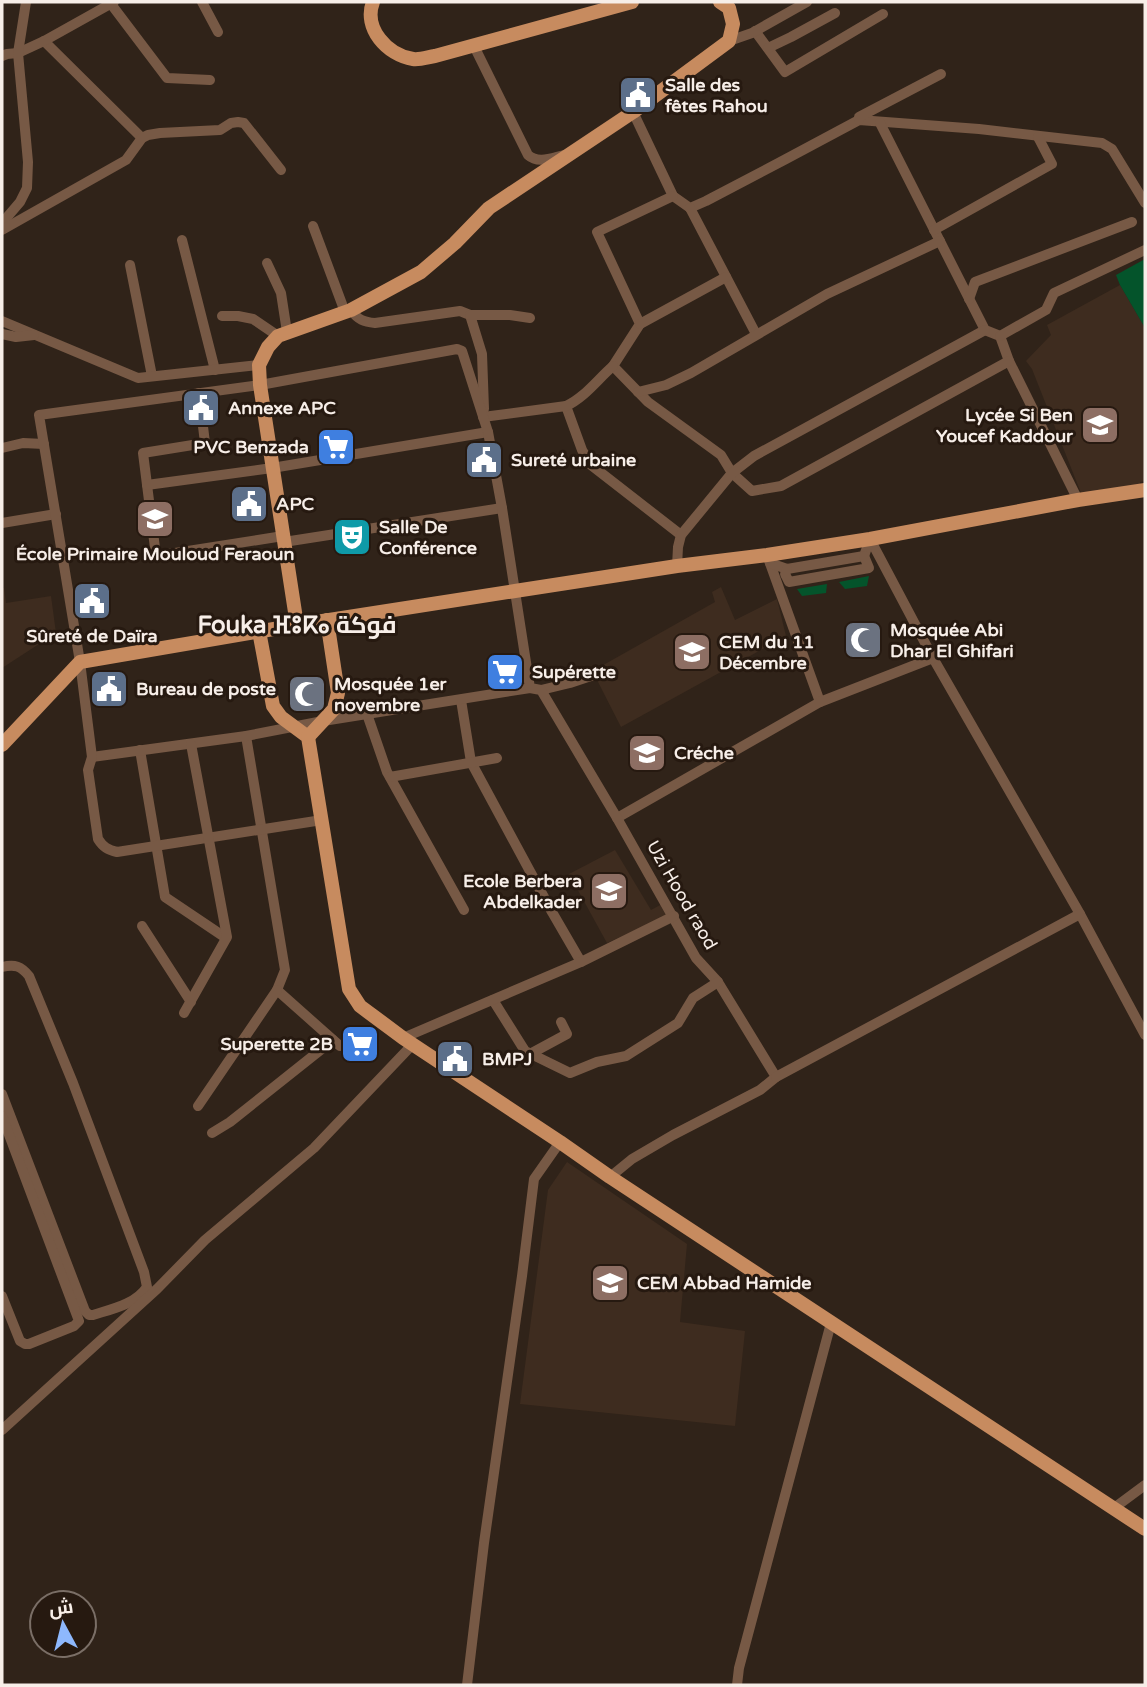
<svg xmlns="http://www.w3.org/2000/svg" width="1147" height="1687" viewBox="0 0 1147 1687" font-family="'Varela Round',Cairo,'Noto Sans Tifinagh',sans-serif">
	<style>
		.built { fill: #3e2c1f }
		.green { fill: #04542b }
		.lines { fill: none; stroke-linecap: round; stroke-linejoin: round }
		.minor { stroke: #775945; stroke-width: 10 }
		.major { stroke: #c78b5f; stroke-width: 14 }
		.labels { text-anchor: middle; dominant-baseline: central; stroke-width: 6; stroke-linejoin: round; paint-order: stroke }
		.poi-label { font-size: 18px; font-weight: bold; fill: #f7eee8; stroke: #261910; text-anchor: start }
		.street-label { font-size: 18px; fill: #f7eee8; stroke: #261910 }
		.district-label { font-size: 24px; font-weight: bold; fill: #f7eee8; stroke: #261910 }
	</style>
	<rect width="100%" height="100%" fill="#302319"/>
	<g class="built">
		<path d="M1120,285L1145,328V481L1140,482L1141,486L1081,493L1032,369L1026,361L1051,335L1047,325Z"/>
		<path d="M721,587L735,620L777,599L786,636L621,727L596,678L602,675L598,668L715,602L712,592Z"/>
		<path d="M2,588H4L6,603L51,596L56,633L2,668Z"/>
		<path d="M615,850L651,910L664,903L671,914L607,943L569,874Z"/>
		<path d="M567,1162L687,1244L680,1322L745,1331L735,1426L520,1404L548,1190Z"/>
	</g>
	<g class="green">
		<path d="M1145,259V328L1120,285L1116,275Z"/>
		<path d="M869,576L867,586L845,589L839,582Z"/>
		<path d="M827,584L826,593L802,596L797,589Z"/>
	</g>
	<g class="lines">
		<g class="minor">
			<path d="M202,2L218,32"/>
			<path d="M111,4L167,78L210,80"/>
			<path d="M755,31L785,72L883,14"/>
			<path d="M44,41L142,138"/>
			<path d="M729,41L752,33L807,2"/>
			<path d="M474,46L528,155C538,164 551,158 564,155"/>
			<path d="M768,48L791,37L835,13"/>
			<path d="M2,56L7,54L18,53L44,41L114,2"/>
			<path d="M633,112L673,196L690,208L706,201L786,159L859,120L979,129L1102,143L1112,149L1145,203"/>
			<path d="M859,120V117L941,74"/>
			<path d="M880,123L985,330L1000,336L1009,361L1078,500"/>
			<path d="M673,196L597,232L640,324L613,366L648,402L721,455L732,473L752,491L781,486L1009,361"/>
			<path d="M690,208L756,334"/>
			<path d="M2,223L20,202L27,188L28,162L18,53L26,2"/>
			<path d="M313,226L345,312"/>
			<path d="M2,230L126,160L142,138L148,135L160,133L220,130L231,123L238,122L244,123L281,170"/>
			<path d="M934,230L1052,164L1038,137"/>
			<path d="M182,240L215,370"/>
			<path d="M267,263L281,293L287,332"/>
			<path d="M130,265L152,376"/>
			<path d="M969,299L975,282L1132,222"/>
			<path d="M351,310C358,320 364,322 375,323L460,311L470,315L482,354L484,409"/>
			<path d="M470,315H510L530,318"/>
			<path d="M222,316H238L253,319L278,336"/>
			<path d="M2,321L138,378L259,365"/>
			<path d="M640,324L726,277"/>
			<path d="M2,334L16,337L34,335"/>
			<path d="M1000,336L1046,310L1054,293L1145,250"/>
			<path d="M638,392L666,385L691,373L827,294L940,241"/>
			<path d="M199,393L205,443L143,453L156,556L283,536"/>
			<path d="M566,406L582,450L591,465L681,535"/>
			<path d="M483,417L566,406C584,398 597,380 613,366"/>
			<path d="M2,448L23,443L44,444"/>
			<path d="M147,485L272,468L488,432"/>
			<path d="M2,523L56,514"/>
			<path d="M870,539L933,658L1080,914L1145,1035"/>
			<path d="M284,542L502,508"/>
			<path d="M767,555L820,702"/>
			<path d="M770,563L787,569L864,556L870,539"/>
			<path d="M677,566L678,547L681,535L732,473L754,456L985,330"/>
			<path d="M787,569L785,574L789,582L869,568L864,556"/>
			<path d="M541,690L570,683L594,675"/>
			<path d="M461,700L471,762L552,912L581,962"/>
			<path d="M367,714L387,772L464,910"/>
			<path d="M246,736L285,970L277,990L340,1046"/>
			<path d="M140,750L165,897L226,938"/>
			<path d="M92,757L246,736L323,721L530,688"/>
			<path d="M390,777L497,758"/>
			<path d="M617,818L820,702L933,658"/>
			<path d="M322,820L117,852C108,850 103,847 98,839L88,770L92,757L80,662L39,415L260,385L457,349L462,351L488,432L502,508L530,688L541,690L617,818L696,958L718,982L776,1077L760,1090L673,1135L632,1159L610,1177"/>
			<path d="M142,926L191,1002"/>
			<path d="M2,967C15,964 21,966 29,976L73,1083L144,1272L147,1287C136,1304 112,1309 93,1315H89L85,1311L2,1094"/>
			<path d="M493,1000L525,1051L570,1073L597,1062L626,1056L678,1023L693,998L718,982"/>
			<path d="M184,1013L227,937L191,744"/>
			<path d="M403,1038L581,962L674,916"/>
			<path d="M530,1054L567,1034L561,1022"/>
			<path d="M776,1077L1080,914"/>
			<path d="M198,1106L277,990"/>
			<path d="M2,1116L79,1321L74,1326L29,1344H25L20,1341L2,1296"/>
			<path d="M212,1133L230,1122L333,1040"/>
			<path d="M2,1430L157,1289L205,1240L314,1148L413,1044"/>
			<path d="M1114,1508L1145,1485"/>
			<path d="M467,1685L484,1543L522,1276L534,1179L560,1142"/>
			<path d="M737,1685L739,1668L831,1323"/>
		</g>
		<g class="major">
			<path d="M373,2C363,28 387,55 413,59C420,60 428,57 435,56L632,2"/>
			<path d="M297,625L260,385L259,365L268,347L278,336L351,310L421,272L455,243L489,208L633,112L729,41L733,24L729,8L720,2"/>
			<path d="M259,631L273,706L281,717L308,737L349,989L360,1006L403,1038L560,1142L610,1177L1145,1529"/>
			<path d="M308,737L334,709L338,693L327,620"/>
			<path d="M2,745L80,662L297,625L515,591L677,566L767,555L870,539L1078,500L1145,490"/>
		</g>
	</g>
	<defs>
		<symbol id="civic-square" viewBox="-11 -11 22 22"><rect x="-9" y="-9" width="18" height="18" rx="4" fill="#5c6f8a" stroke="#261910"/><path d="M-.6-6.5H3V-4.5H.6V-3L4-1V1h2V6H-6V1h2V-1L-.6-3ZM-1.2 2.5V6h2.4V2.5Z" fill="#fff"/></symbol>
		<symbol id="school-square" viewBox="-11 -11 22 22"><rect x="-9" y="-9" width="18" height="18" rx="4" fill="#8d6e63" stroke="#261910"/><path d="M0-5L7-2L0 1L-7-2ZM-4 1L0 2.5L4 1V4Q0 6-4 4Z" fill="#fff"/></symbol>
		<symbol id="supermarket-square" viewBox="-11 -11 22 22"><rect x="-9" y="-9" width="18" height="18" rx="4" fill="#3f7fe0" stroke="#261910"/><path d="M-6-5.5h2.5l.6 2H6L4.5 2H-2.5L-4.4-4H-6ZM-1.5 3.2a1.3 1.3 0 1 0 .1 0ZM3 3.2a1.3 1.3 0 1 0 .1 0Z" fill="#fff"/></symbol>
		<symbol id="theatre-square" viewBox="-11 -11 22 22"><rect x="-9" y="-9" width="18" height="18" rx="4" fill="#0f9aa8" stroke="#261910"/><path d="M-5-5.5Q0-4 5-5.5V0Q5 5 0 6Q-5 5-5 0ZM-3.3-2.5H-1v1.5H-3.3ZM1-2.5H3.3v1.5H1ZM-2.8 1Q0 5.5 2.8 1Z" fill="#fff"/></symbol>
		<symbol id="mosque-square" viewBox="-11 -11 22 22"><rect x="-9" y="-9" width="18" height="18" rx="4" fill="#6b7280" stroke="#261910"/><path d="M3.5-4.9A6 6 0 1 0 3.5 4.9A5 5 0 1 1 3.5-4.9Z" fill="#fff"/></symbol>
	</defs>
	<g fill-rule="evenodd">
		<use href="#civic-square" x="616" y="73" width="44" height="44"/>
		<use href="#civic-square" x="179" y="386" width="44" height="44"/>
		<use href="#school-square" x="1078" y="403" width="44" height="44"/>
		<use href="#supermarket-square" x="314" y="425" width="44" height="44"/>
		<use href="#civic-square" x="462" y="438" width="44" height="44"/>
		<use href="#civic-square" x="227" y="482" width="44" height="44"/>
		<use href="#school-square" x="133" y="497" width="44" height="44"/>
		<use href="#theatre-square" x="330" y="515" width="44" height="44"/>
		<use href="#civic-square" x="70" y="579" width="44" height="44"/>
		<use href="#mosque-square" x="841" y="618" width="44" height="44"/>
		<use href="#school-square" x="670" y="630" width="44" height="44"/>
		<use href="#supermarket-square" x="483" y="650" width="44" height="44"/>
		<use href="#civic-square" x="87" y="667" width="44" height="44"/>
		<use href="#mosque-square" x="285" y="672" width="44" height="44"/>
		<use href="#school-square" x="625" y="731" width="44" height="44"/>
		<use href="#school-square" x="587" y="869" width="44" height="44"/>
		<use href="#supermarket-square" x="338" y="1022" width="44" height="44"/>
		<use href="#civic-square" x="433" y="1037" width="44" height="44"/>
		<use href="#school-square" x="588" y="1261" width="44" height="44"/>
	</g>
	<g class="labels">
		<g class="poi-label">
			<text x="665" y="85">Salle des<tspan x="665" dy="21">fêtes Rahou</tspan></text>
			<text x="228" y="408">Annexe APC</text>
			<text x="1073" y="415" text-anchor="end">Lycée Si Ben<tspan x="1073" dy="21">Youcef Kaddour</tspan></text>
			<text x="309" y="447" text-anchor="end">PVC Benzada</text>
			<text x="511" y="460">Sureté urbaine</text>
			<text x="276" y="504">APC</text>
			<text x="379" y="527">Salle De<tspan x="379" dy="21">Conférence</tspan></text>
			<text x="155" y="554" text-anchor="middle">École Primaire Mouloud Feraoun</text>
			<text x="890" y="630">Mosquée Abi<tspan x="890" dy="21">Dhar El Ghifari</tspan></text>
			<text x="92" y="636" text-anchor="middle">Sûreté de Daïra</text>
			<text x="719" y="642">CEM du 11<tspan x="719" dy="21">Décembre</tspan></text>
			<text x="532" y="672">Supérette</text>
			<text x="334" y="684">Mosquée 1er<tspan x="334" dy="21">novembre</tspan></text>
			<text x="136" y="689">Bureau de poste</text>
			<text x="674" y="753">Créche</text>
			<text x="582" y="881" text-anchor="end">Ecole Berbera<tspan x="582" dy="21">Abdelkader</tspan></text>
			<text x="333" y="1044" text-anchor="end">Superette 2B</text>
			<text x="482" y="1059">BMPJ</text>
			<text x="637" y="1283">CEM Abbad Hamide</text>
		</g>
		<g class="street-label">
			<text transform="translate(682 895) rotate(60)">Uzi Hood raod</text>
		</g>
		<g class="district-label">
			<text x="297" y="625">Fouka ⴼⵓⴽⴰ فوكة</text>
		</g>
	</g>
	<rect width="1147" height="1687" fill="none" stroke="#f7eee8" stroke-width="7"/>
	<g transform="translate(63 1624) rotate(353)"><circle r="33" fill="#261910" stroke="#7a6e66" stroke-width="2"/>
	<path d="M0-5L12 26L0 18L-12 26Z" fill="#8eb8fd"/>
	<text y="-10" font-size="19" font-weight="bold" text-anchor="middle" fill="#f7eee8">ش</text>
	</g>
</svg>
